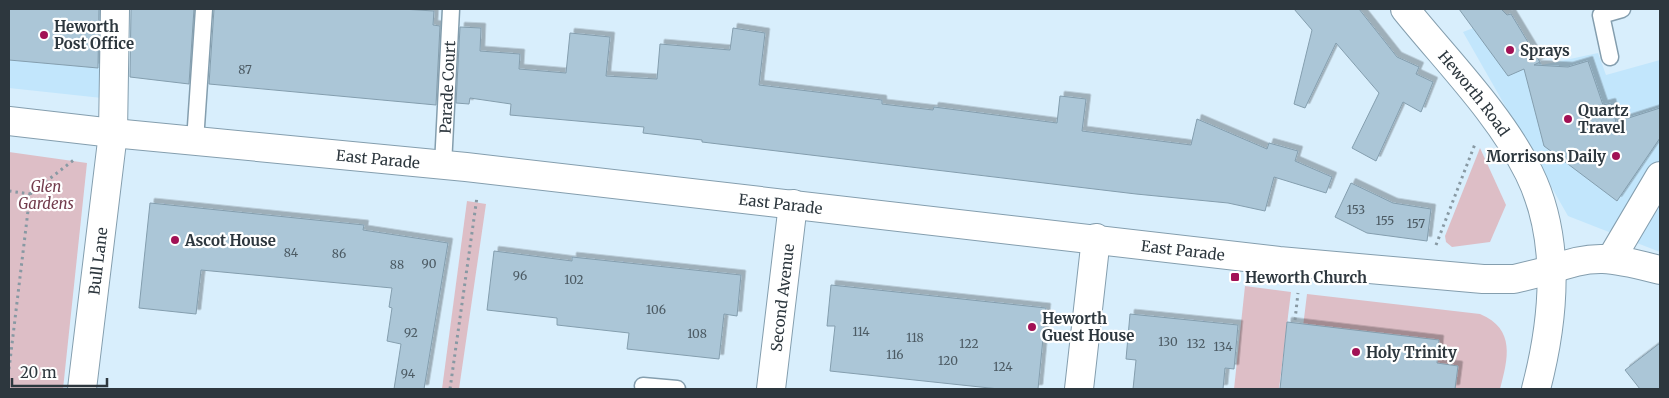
<svg xmlns="http://www.w3.org/2000/svg" width="1669" height="398" viewBox="0 0 1669 398" font-family="Merriweather,serif">
	<style>
		.built { fill: #c2e6fc }
		.green { fill: #ddbec6 }
		.building { fill: #abc6d7; stroke: #849eae; filter: url(#shadow) }
		.lines { fill: none; stroke-linecap: round; stroke-linejoin: round }
		.service-casing { stroke: #849eae; stroke-width: 19 }
		.minor-casing { stroke: #849eae; stroke-width: 30 }
		.tertiary-casing { stroke: #849eae; stroke-width: 30 }
		.path { stroke: #8899a3; stroke-width: 3; stroke-dasharray: 2.5 4; stroke-linecap: butt }
		.service { stroke: #fff; stroke-width: 16 }
		.minor { stroke: #fff; stroke-width: 28 }
		.tertiary { stroke: #fff; stroke-width: 28 }
		.poi-dot { fill: #a21155; stroke: #fff; stroke-width: 2 }
		.labels { text-anchor: middle; dominant-baseline: central; stroke-width: 4.5; stroke-linejoin: round; paint-order: stroke }
		.number-label { font-size: 12px; fill: #4c5b64 }
		.poi-label { font-size: 15px; font-weight: bold; fill: #2d373e; stroke: #fff; text-anchor: start }
		.street-label { font-size: 15px; fill: #2d373e; stroke: #fff }
		.park-label { font-size: 15px; font-style: italic; fill: #733d4e; stroke: #fff }
	</style>
	<defs>
		<filter id="shadow"><feDropShadow dx="4.5" dy="-4.5" stdDeviation="0" flood-color="#0004"/></filter>
	</defs>
	<rect width="100%" height="100%" fill="#d8eefc"/>
	<g class="built">
		<path d="M9,9H109L102,98L9,88Z"/>
		<path d="M1507,15L1520,29L1542,65L1598,53L1606,75L1660,60V252L1568,216L1463,32Z"/>
	</g>
	<g class="green">
		<path d="M1480,148L1506,205L1490,242L1452,247L1446,242L1445,236Z"/>
		<path d="M9,152L87,163L63,389H9Z"/>
		<path d="M467,201L486,204L459,389H442Z"/>
		<path d="M1245,286L1291,292L1279,389H1234Z"/>
		<path d="M1307,294L1480,314C1516,329 1508,359 1500,389H1455L1457,366L1427,362L1302,335Z"/>
	</g>
	<g class="building">
		<path d="M9,9H99L98,68L9,60Z"/>
		<path d="M131,9H194L189,84L130,77Z"/>
		<path d="M214,9H402L434,11L433,25L440,26L436,105L209,84Z"/>
		<path d="M1294,9H1359L1397,57L1419,67L1416,74L1433,82L1421,112L1403,102L1376,161L1352,148L1379,93L1336,43L1305,108L1294,104L1312,30Z"/>
		<path d="M1459,9H1501L1507,15L1511,14L1540,62L1534,65L1568,67L1588,61L1603,105L1611,103L1616,122L1660,108V138L1617,201L1544,146L1524,69L1508,76Z"/>
		<path d="M460,27L481,28L480,51L520,54L519,69L566,73L570,33L610,37L606,76L657,79L660,44L730,50L733,28L765,33L759,85L882,100V104L933,110L934,107L1057,123L1060,96L1086,99L1082,131L1191,145L1197,119L1267,149L1269,143L1298,151L1295,161L1332,177L1326,193L1274,177L1265,211L1228,203L1136,194L702,142V140L643,133L644,127L510,115L511,104L470,98L469,104L456,103Z"/>
		<path d="M1351,183L1393,203L1431,209L1427,241L1367,233L1335,217Z"/>
		<path d="M150,203L364,225L363,230L448,243L424,389H394L401,344L387,341L392,308L389,307L392,288L201,270L196,314L139,308Z"/>
		<path d="M494,251L572,261V257L741,275L737,316L724,314L719,359L627,349L629,333L557,325V318L487,310Z"/>
		<path d="M831,285L1046,308L1038,389H999L830,371L835,326H827Z"/>
		<path d="M1130,314L1238,325L1234,369L1225,368L1223,389H1133L1136,360L1126,359Z"/>
		<path d="M1287,322L1439,340L1437,363L1458,366L1455,389H1280Z"/>
		<path d="M1660,343V389H1640L1625,370Z"/>
	</g>
	<g class="lines">
		<defs>
			<g id="service">
				<path d="M1610,57L1601,15L1622,9"/>
				<path d="M195,141L204,9"/>
				<path id="s1" d="M443,165L451,9"/>
				<path d="M643,386L677,389"/>
			</g>
			<g id="minor">
				<path d="M1611,259L1660,176"/>
				<path d="M1551,270C1595,252 1616,259 1660,270"/>
				<path id="s2" d="M82,389L113,133L115,9"/>
				<path id="s3" d="M771,389L793,204"/>
				<path d="M1079,389L1096,238"/>
			</g>
			<g id="tertiary">
				<path id="s4" d="M1405,9C1446,60 1500,114 1529,173C1562,240 1554,320 1536,389"/>
				<path id="s5" d="M9,121L113,133L466,167L1279,261L1483,279H1514L1551,270"/>
			</g>
		</defs>
		<use href="#service" class="service-casing"/>
		<use href="#minor" class="minor-casing"/>
		<use href="#tertiary" class="tertiary-casing"/>
		<g class="path">
			<path d="M9,191L30,194L9,369"/>
			<path d="M30,194L75,159"/>
			<path d="M1436,245L1475,144"/>
			<path d="M1295,320L1298,293"/>
			<path d="M450,389L477,197"/>
		</g>
		<use href="#service" class="service"/>
		<use href="#minor" class="minor"/>
		<use href="#tertiary" class="tertiary"/>
	</g>
	<g class="poi-dot">
		<circle cx="44" cy="35" r="5"/>
		<circle cx="1510" cy="50" r="5"/>
		<circle cx="1568" cy="119" r="5"/>
		<circle cx="1616" cy="156" r="5"/>
		<circle cx="175" cy="240" r="5"/>
		<rect x="1230" y="272" width="10" height="10" rx="2.5"/>
		<circle cx="1032" cy="327" r="5"/>
		<circle cx="1356" cy="352" r="5"/>
	</g>
	<g class="labels">
		<g class="number-label">
			<text x="245" y="69">87</text>
			<text x="1356" y="209">153</text>
			<text x="1385" y="220">155</text>
			<text x="1416" y="223">157</text>
			<text x="291" y="252">84</text>
			<text x="339" y="253">86</text>
			<text x="429" y="263">90</text>
			<text x="397" y="264">88</text>
			<text x="520" y="275">96</text>
			<text x="574" y="279">102</text>
			<text x="656" y="309">106</text>
			<text x="861" y="331">114</text>
			<text x="411" y="332">92</text>
			<text x="697" y="333">108</text>
			<text x="915" y="337">118</text>
			<text x="1168" y="341">130</text>
			<text x="969" y="343">122</text>
			<text x="1196" y="343">132</text>
			<text x="1223" y="346">134</text>
			<text x="895" y="354">116</text>
			<text x="948" y="360">120</text>
			<text x="1003" y="366">124</text>
			<text x="408" y="373">94</text>
		</g>
		<g class="poi-label">
			<text x="54" y="26">Heworth<tspan x="54" dy="17">Post Office</tspan></text>
			<text x="1520" y="50">Sprays</text>
			<text x="1578" y="110">Quartz<tspan x="1578" dy="17">Travel</tspan></text>
			<text x="1606" y="156" text-anchor="end">Morrisons Daily</text>
			<text x="185" y="240">Ascot House</text>
			<text x="1245" y="277">Heworth Church</text>
			<text x="1042" y="318">Heworth<tspan x="1042" dy="17">Guest House</tspan></text>
			<text x="1366" y="352">Holy Trinity</text>
		</g>
		<g class="street-label">
			<text stroke="none"><textPath href="#s1" startOffset="78">Parade Court</textPath></text>
			<text stroke="none"><textPath href="#s4" startOffset="109">Heworth Road</textPath></text>
			<text stroke="none"><textPath href="#s5" startOffset="371">East Parade</textPath></text>
			<text stroke="none"><textPath href="#s5" startOffset="776">East Parade</textPath></text>
			<text stroke="none"><textPath href="#s5" startOffset="1181">East Parade</textPath></text>
			<text stroke="none"><textPath href="#s2" startOffset="129">Bull Lane</textPath></text>
			<text stroke="none"><textPath href="#s3" startOffset="92">Second Avenue</textPath></text>
		</g>
		<g class="park-label">
			<text x="46" y="186">Glen<tspan x="46" dy="17">Gardens</tspan></text>
		</g>
	</g>
	<rect width="1669" height="398" fill="none" stroke="#2d373e" stroke-width="20"/>
	<path d="M12 378v8h95v-8" fill="none" stroke="#2d373e" stroke-width="2.5"/>
	<text x="20" y="378" font-size="15" fill="#2d373e" stroke="#ffffff" stroke-width="4" paint-order="stroke">20 m</text>
</svg>
